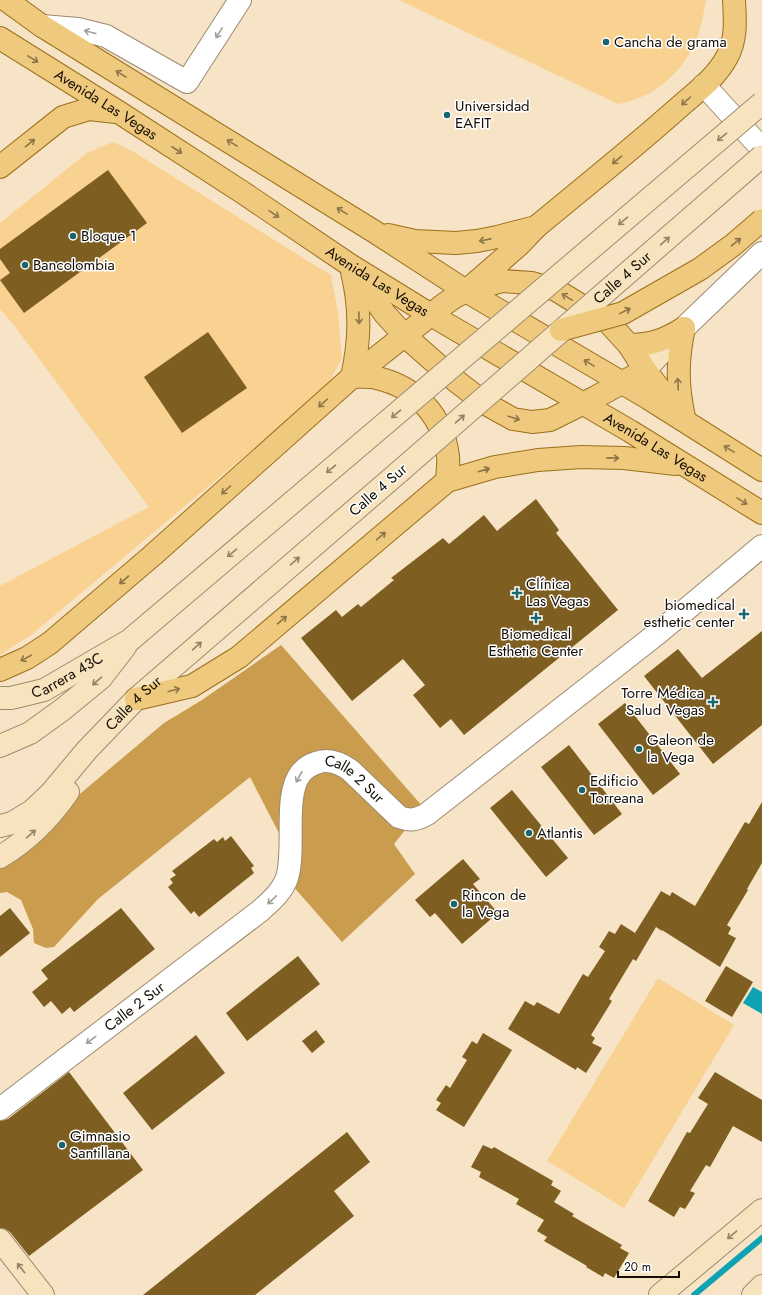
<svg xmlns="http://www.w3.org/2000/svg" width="762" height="1295" viewBox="0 0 762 1295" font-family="Jost,sans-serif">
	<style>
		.green { fill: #f9d191 }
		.forest { fill: #c99c4e }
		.water { fill: #0fa2b2 }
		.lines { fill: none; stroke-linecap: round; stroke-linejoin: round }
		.stream { stroke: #0fa2b2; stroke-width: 6 }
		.building { fill: #7f5e21 }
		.street-casing { stroke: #9d8b6f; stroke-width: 24 }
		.secondary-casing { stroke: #9d8b6f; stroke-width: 24 }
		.primary-casing { stroke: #9b701b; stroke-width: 24 }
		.street { stroke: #fff; stroke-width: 22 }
		.secondary { stroke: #f7e4be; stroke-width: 22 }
		.primary { stroke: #efc97d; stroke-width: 22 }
		.secondary-bridge-casing { stroke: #9d8b6f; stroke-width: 24; stroke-linecap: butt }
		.primary-bridge-casing { stroke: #9b701b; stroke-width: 24; stroke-linecap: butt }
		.secondary-bridge { stroke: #f7e4be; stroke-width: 22 }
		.primary-bridge { stroke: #efc97d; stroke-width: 22 }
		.oneway { stroke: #a19f9b }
		.oneway2 { stroke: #8c7547 }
		.oneway3 { stroke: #91846a }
		.poi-dot { fill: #1a666f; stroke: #fff; stroke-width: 1.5 }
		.labels { text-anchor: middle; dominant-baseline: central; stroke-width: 3; stroke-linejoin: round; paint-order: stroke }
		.poi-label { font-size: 15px; fill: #140e04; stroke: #fff; text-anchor: start }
		.street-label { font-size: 15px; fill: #140e04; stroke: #fff }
	</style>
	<rect width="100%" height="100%" fill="#f7e3c5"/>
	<g class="green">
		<path d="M399,0H706C703,17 700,36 691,51C680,71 660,90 639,98C633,101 625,102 618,104Z"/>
		<path d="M113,142L134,152L306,260L331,275L338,313L342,358L326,388L31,635L0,655V586L149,507L17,329L0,309V223L87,153Z"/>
		<path d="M658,978L734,1025L624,1208L547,1161Z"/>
	</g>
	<path class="forest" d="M281,645L423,807L394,844L415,874L342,942L292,885L296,866L250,777L98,899L54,947L46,948L34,943L33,929L21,900L7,892L0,893V863L49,820L164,723L202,700Z"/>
	<path class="water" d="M753,987L762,992V1014L743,1003Z"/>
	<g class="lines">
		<path class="stream" d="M694,1295L762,1238"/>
	</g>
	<g class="building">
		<path d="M108,170L147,223L24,313L0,280L10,273L0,259V249Z"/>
		<path d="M208,332L247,388L182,433L144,377Z"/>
		<path d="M536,499L559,530L556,533L618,610L464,735L451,719L440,728L413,695L425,685L403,659L352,701L301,638L336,610L342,617L358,604L361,607L394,580L391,578L443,538L449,544L484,515L497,531Z"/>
		<path d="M762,631V725L713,764L644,676L678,649L702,678Z"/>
		<path d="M625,703L680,774L653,795L598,724Z"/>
		<path d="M569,745L622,814L594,835L541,767Z"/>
		<path d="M512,790L568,858L546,877L490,808Z"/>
		<path d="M762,802V863L747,889L748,890L727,925L731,928L728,934L736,938L720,967L662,930V931L656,927L636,961L633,959L609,999L612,1001L591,1035L595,1038L592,1043L602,1048L586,1073L577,1067L576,1070L508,1029L525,1001L534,1006L537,1002L559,1014L583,974L588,977L605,951L599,947L609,931L615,934L621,924L635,933L661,891L670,896L672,892L695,906L745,822L749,824Z"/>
		<path d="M231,836L254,866L251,868L254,873L199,917L194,911L191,914L168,887L173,883L170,879L176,875L172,871L214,839L217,842L223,837L225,841Z"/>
		<path d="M463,859L480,879L473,884L498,913L462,944L435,913L430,917L415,900Z"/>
		<path d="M10,908L30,933L0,957V916Z"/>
		<path d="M121,908L155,949L74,1012L70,1007L62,1014L51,1001L44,1007L32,992L48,979L41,970Z"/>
		<path d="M298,956L320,984L247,1041L226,1013Z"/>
		<path d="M726,966L753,982L732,1017L705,1001Z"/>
		<path d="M316,1030L325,1042L312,1053L302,1041Z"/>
		<path d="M483,1033L512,1050L464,1127L436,1110L441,1103L436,1100L446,1085L450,1088L467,1060L462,1057L472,1041L477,1044Z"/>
		<path d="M196,1035L225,1073L152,1130L123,1093Z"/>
		<path d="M69,1072L143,1170L29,1256L10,1232L5,1229L0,1228V1121L8,1119Z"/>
		<path d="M715,1072L762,1100V1142L733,1126L710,1167L706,1165L690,1191L695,1193L685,1209L680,1207L674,1217L648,1201L687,1132L690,1133L708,1104L698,1098Z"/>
		<path d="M347,1132L370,1162L334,1191L354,1216L255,1295H143Z"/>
		<path d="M483,1145L492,1149L494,1147L553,1181L551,1185L561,1191L554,1202L574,1214L572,1216L622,1245L620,1248L629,1253L614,1278L605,1273L603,1277L586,1267L587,1266L544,1241L547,1237L537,1231L544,1220L516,1204L519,1199L479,1177L481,1172L471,1167Z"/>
	</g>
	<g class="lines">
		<defs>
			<g id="street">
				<path d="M42,26L78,29L106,36L187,82L240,0"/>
				<path d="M704,85L762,149"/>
				<path d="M684,328L762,253"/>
				<path id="s1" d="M0,1109L260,911C271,901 282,892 287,878C296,849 283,795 301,773C305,768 310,765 316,763C328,758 340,763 350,770L399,817C410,821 417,820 427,814L658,633L762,546"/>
			</g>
			<g id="secondary">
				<path d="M645,370L684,328"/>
				<path id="s2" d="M0,698H11L44,690L130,640L361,444"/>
				<path d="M0,746L30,733L62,710L101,678L125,647"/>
				<path id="s3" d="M0,826L12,823L32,811L51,793L87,750L136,699L399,472"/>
				<path d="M0,857C27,841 50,818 68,792"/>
				<path d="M0,1240L43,1295"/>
				<path d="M660,1295L762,1210"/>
				<path d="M753,1295L762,1286"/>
			</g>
			<g id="primary">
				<path d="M6,0L42,26L375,232L466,291L648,398L762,470"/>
				<path id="s4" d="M0,38L120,113L242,192L350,265L431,315L630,431L762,513"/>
				<path d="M0,167L63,117L89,109L116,112"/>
				<path d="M388,235L415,241L456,243L477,241L497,237L536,227"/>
				<path d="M525,235L536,227C583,188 631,150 677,109C695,93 716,78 727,57C737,39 735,19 734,0"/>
				<path d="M352,272C361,309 360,341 352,377"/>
				<path d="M357,275L385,314L405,336L456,381L486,404L513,419L532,422L550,420L596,397L645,370"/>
				<path d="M471,290L502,281L532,283L556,290L608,322L629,345L645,370L676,410"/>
				<path d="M629,345C651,345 665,340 684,328"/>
				<path d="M352,377C360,377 369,376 377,378C416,387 443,416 448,456C449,464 447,473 447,481"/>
				<path d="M684,417C677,385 677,360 684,328"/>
				<path d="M0,670L27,658L50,643L153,555L352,377L442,306L453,298L466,291L519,245L536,227"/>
				<path d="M136,699L192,686L239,657L447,481L495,467L538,460L581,457L624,458L676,464"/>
			</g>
		</defs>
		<use href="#street" class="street-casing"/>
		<use href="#secondary" class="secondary-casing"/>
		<use href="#primary" class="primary-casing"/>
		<use href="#street" class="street"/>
		<use href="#secondary" class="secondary"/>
		<use href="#primary" class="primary"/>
		<defs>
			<g id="secondary-bridge">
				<path d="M361,444L762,103"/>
				<path id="s5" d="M399,472L762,156"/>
			</g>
			<path id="primary-bridge" d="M561,330L623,313L700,269L733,245L762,220"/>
		</defs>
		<use href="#secondary-bridge" class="secondary-bridge-casing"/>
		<use href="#primary-bridge" class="primary-bridge-casing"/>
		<use href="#secondary-bridge" class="secondary-bridge"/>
		<use href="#primary-bridge" class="primary-bridge"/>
	</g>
	<defs><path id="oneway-shaft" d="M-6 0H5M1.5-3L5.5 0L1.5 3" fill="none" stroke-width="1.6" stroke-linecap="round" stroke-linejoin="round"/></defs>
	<g class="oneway">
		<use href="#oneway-shaft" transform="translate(90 32) rotate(-165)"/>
		<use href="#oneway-shaft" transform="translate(219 33) rotate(122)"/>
		<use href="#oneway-shaft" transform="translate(299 777) rotate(119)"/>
		<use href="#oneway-shaft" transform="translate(272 900) rotate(137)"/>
		<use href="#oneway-shaft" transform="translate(91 1040) rotate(143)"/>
	</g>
	<g class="oneway2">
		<use href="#oneway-shaft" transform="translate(33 59) rotate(32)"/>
		<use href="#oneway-shaft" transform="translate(121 74) rotate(-148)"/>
		<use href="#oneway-shaft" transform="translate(686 101) rotate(138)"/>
		<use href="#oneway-shaft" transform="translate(30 143) rotate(-39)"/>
		<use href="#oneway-shaft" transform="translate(232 143) rotate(-148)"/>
		<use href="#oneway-shaft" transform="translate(177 150) rotate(33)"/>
		<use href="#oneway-shaft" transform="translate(617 160) rotate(141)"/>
		<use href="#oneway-shaft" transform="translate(342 211) rotate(-148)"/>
		<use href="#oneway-shaft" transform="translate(274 214) rotate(34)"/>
		<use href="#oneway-shaft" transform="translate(485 240) rotate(169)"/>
		<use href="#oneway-shaft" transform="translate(736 242) rotate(-39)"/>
		<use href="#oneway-shaft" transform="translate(567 297) rotate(-149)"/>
		<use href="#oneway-shaft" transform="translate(625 311) rotate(-26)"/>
		<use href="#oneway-shaft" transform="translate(359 318) rotate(89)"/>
		<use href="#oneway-shaft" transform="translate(589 363) rotate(-149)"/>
		<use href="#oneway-shaft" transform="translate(678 384) rotate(-93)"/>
		<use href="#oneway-shaft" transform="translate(323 403) rotate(138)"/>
		<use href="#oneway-shaft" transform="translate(514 418) rotate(18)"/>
		<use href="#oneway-shaft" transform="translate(729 449) rotate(-148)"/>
		<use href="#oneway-shaft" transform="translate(613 458) rotate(1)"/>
		<use href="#oneway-shaft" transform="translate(484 470) rotate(-16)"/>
		<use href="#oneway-shaft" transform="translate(226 490) rotate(138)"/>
		<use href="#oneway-shaft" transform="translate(742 501) rotate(32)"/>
		<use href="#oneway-shaft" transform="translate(381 536) rotate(-40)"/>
		<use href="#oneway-shaft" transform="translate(124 580) rotate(139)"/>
		<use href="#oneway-shaft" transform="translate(282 620) rotate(-40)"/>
		<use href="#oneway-shaft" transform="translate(26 658) rotate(152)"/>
		<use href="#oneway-shaft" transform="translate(174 690) rotate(-14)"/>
	</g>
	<g class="oneway3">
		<use href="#oneway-shaft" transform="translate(722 137) rotate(140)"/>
		<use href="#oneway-shaft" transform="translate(623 221) rotate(140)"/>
		<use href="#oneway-shaft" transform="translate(665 241) rotate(-41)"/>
		<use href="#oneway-shaft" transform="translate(396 414) rotate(140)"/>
		<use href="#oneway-shaft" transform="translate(460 419) rotate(-41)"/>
		<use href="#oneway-shaft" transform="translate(331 469) rotate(140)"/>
		<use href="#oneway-shaft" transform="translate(232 553) rotate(140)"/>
		<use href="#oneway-shaft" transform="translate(295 561) rotate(-41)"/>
		<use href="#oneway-shaft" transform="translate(197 646) rotate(-41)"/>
		<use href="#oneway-shaft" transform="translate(97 681) rotate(139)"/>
		<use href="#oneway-shaft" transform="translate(31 834) rotate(-41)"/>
		<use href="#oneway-shaft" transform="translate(732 1235) rotate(140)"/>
		<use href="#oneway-shaft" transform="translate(21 1268) rotate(-128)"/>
	</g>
	<g class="poi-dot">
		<circle cx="606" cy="42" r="4"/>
		<circle cx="447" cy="115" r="4"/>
		<circle cx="73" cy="236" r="4"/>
		<circle cx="25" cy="265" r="4"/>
		<path d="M515 587h4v4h4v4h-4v4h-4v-4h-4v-4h4z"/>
		<path d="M742 608h4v4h4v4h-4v4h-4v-4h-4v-4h4z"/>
		<path d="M534 612h4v4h4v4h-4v4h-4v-4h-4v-4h4z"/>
		<path d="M711 696h4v4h4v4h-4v4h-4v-4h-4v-4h4z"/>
		<circle cx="639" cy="749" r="4"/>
		<circle cx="582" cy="790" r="4"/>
		<circle cx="529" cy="833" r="4"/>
		<circle cx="454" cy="904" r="4"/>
		<circle cx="62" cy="1145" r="4"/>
	</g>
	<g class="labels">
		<g class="poi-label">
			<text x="614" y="42">Cancha de grama</text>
			<text x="455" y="106">Universidad<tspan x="455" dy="17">EAFIT</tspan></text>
			<text x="81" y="236">Bloque 1</text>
			<text x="33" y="265">Bancolombia</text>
			<text x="526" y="584">Clínica<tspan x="526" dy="17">Las Vegas</tspan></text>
			<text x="735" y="605" text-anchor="end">biomedical<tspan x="735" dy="17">esthetic center</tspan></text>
			<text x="536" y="634" text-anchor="middle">Biomedical<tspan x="536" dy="17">Esthetic Center</tspan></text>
			<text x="704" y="693" text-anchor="end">Torre Médica<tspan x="704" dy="17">Salud Vegas</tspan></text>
			<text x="647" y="740">Galeon de<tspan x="647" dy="17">la Vega</tspan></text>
			<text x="590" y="781">Edificio<tspan x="590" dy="17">Torreana</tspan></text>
			<text x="537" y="833">Atlantis</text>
			<text x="462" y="895">Rincon de<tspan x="462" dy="17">la Vega</tspan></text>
			<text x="70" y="1136">Gimnasio<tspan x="70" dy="17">Santillana</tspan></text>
		</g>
		<g class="street-label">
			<text stroke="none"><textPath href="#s4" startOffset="125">Avenida Las Vegas</textPath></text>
			<text stroke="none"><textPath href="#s5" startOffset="296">Calle 4 Sur</textPath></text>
			<text stroke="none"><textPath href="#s4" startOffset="449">Avenida Las Vegas</textPath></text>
			<text stroke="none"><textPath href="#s4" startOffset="773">Avenida Las Vegas</textPath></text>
			<text transform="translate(378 490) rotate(-41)">Calle 4 Sur</text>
			<text stroke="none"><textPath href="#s2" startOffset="72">Carrera 43C</textPath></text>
			<text stroke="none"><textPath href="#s3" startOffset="184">Calle 4 Sur</textPath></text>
			<text stroke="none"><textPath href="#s1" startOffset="540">Calle 2 Sur</textPath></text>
			<text stroke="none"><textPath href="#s1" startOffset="169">Calle 2 Sur</textPath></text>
		</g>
	</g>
	<path d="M618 1271v6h61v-6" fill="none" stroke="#140e04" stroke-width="2"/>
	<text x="624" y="1271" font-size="12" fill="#140e04" stroke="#ffffff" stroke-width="3" paint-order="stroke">20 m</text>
</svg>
